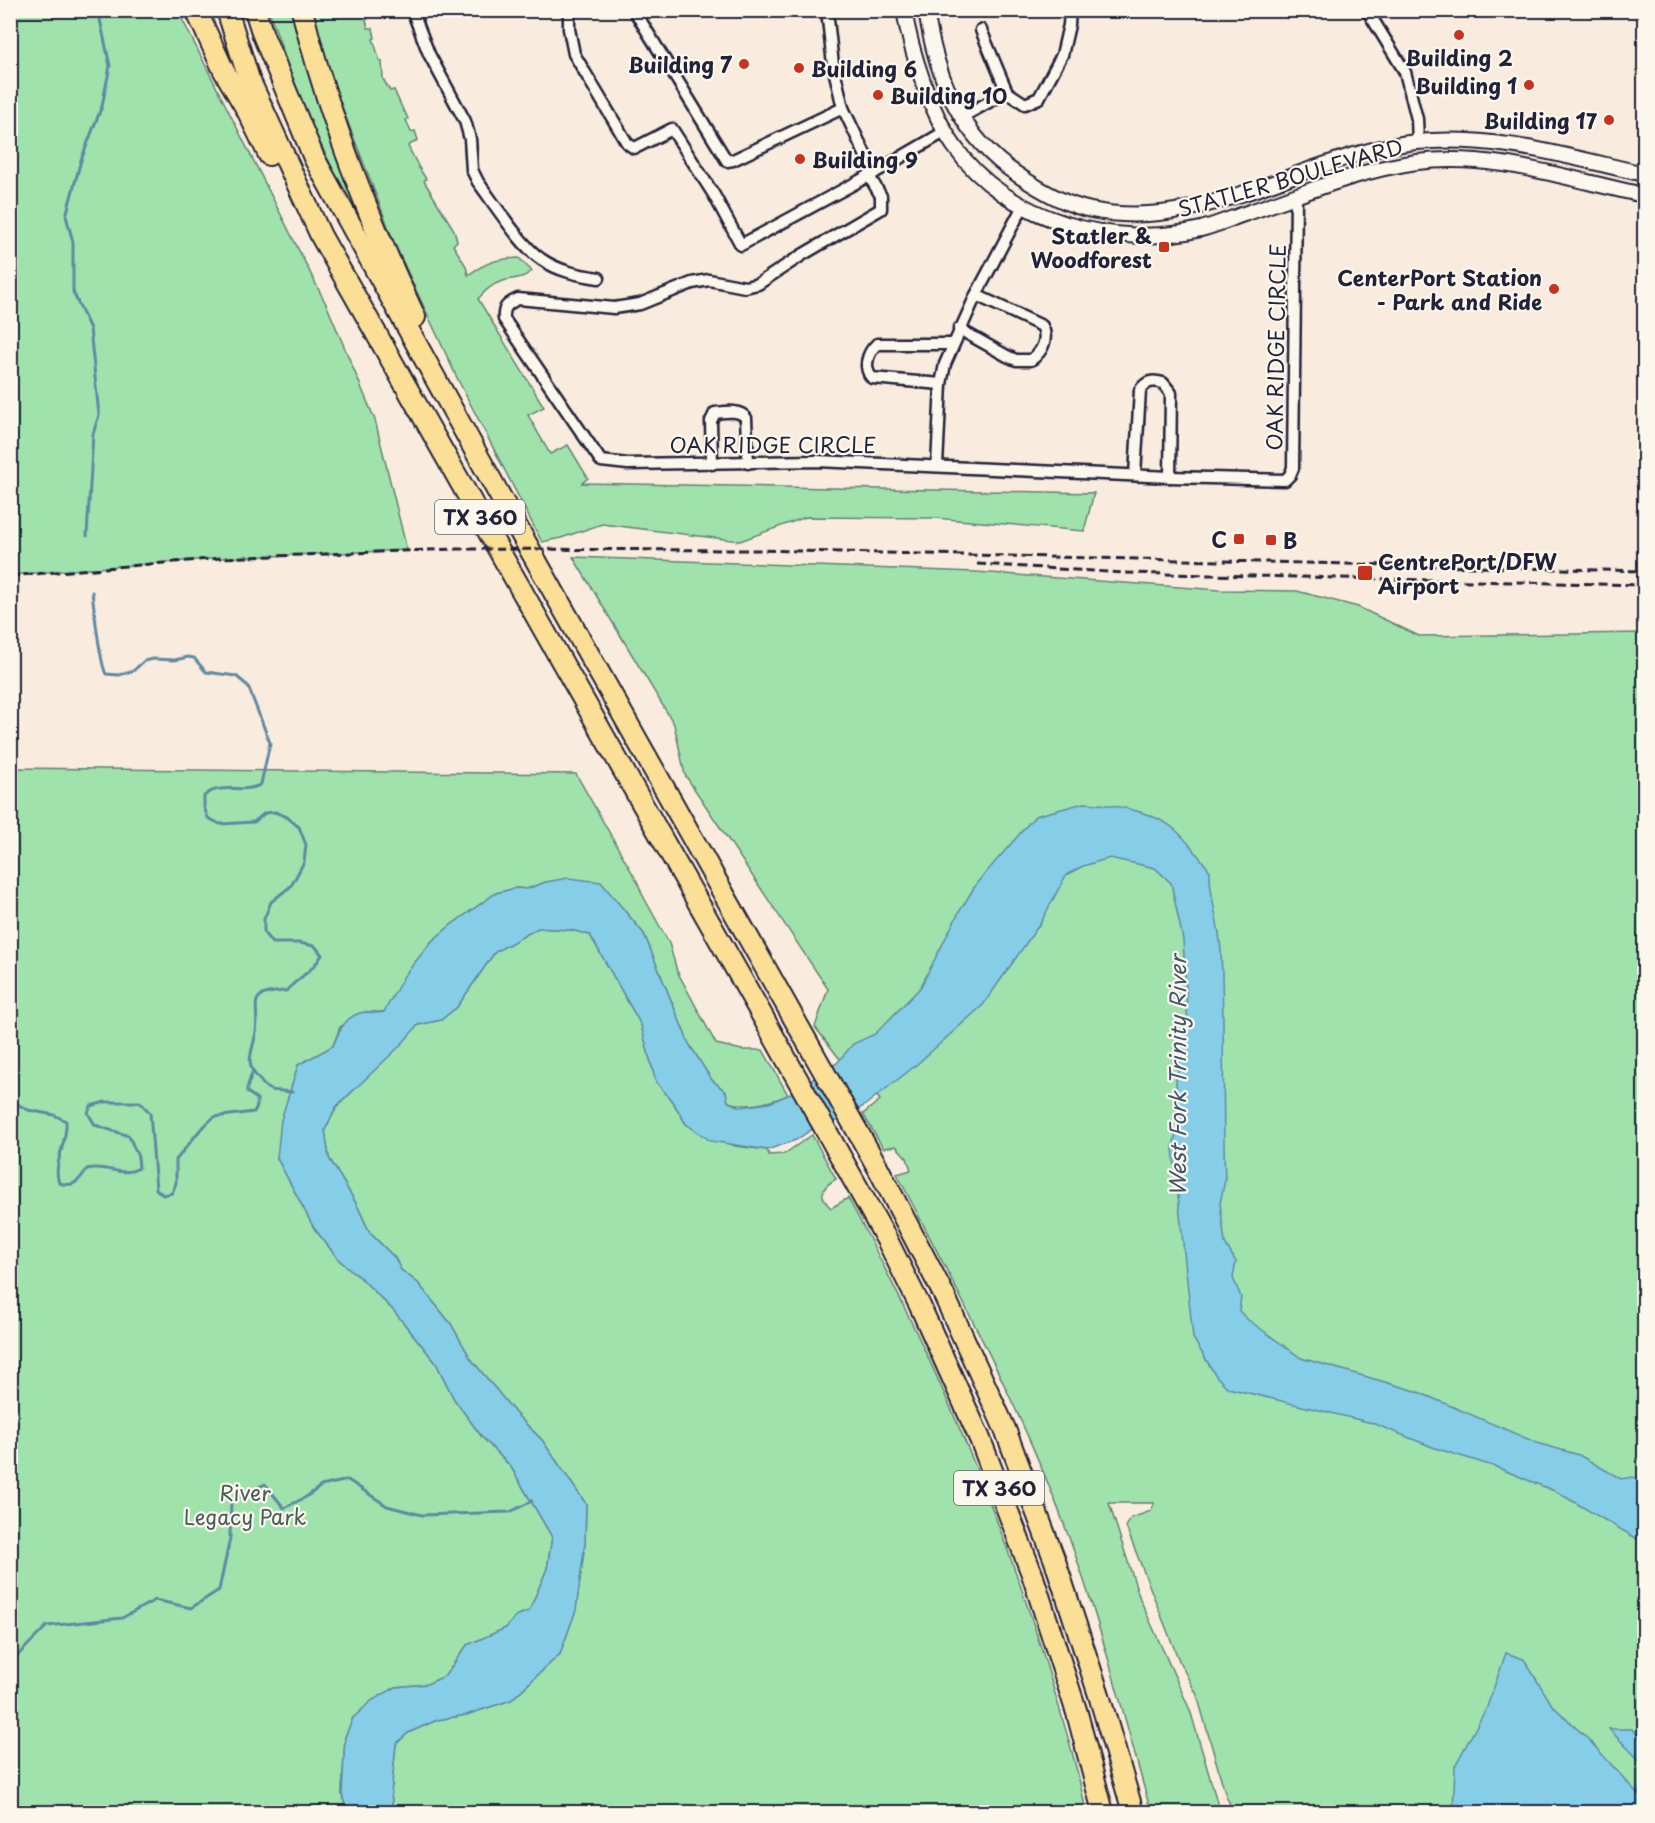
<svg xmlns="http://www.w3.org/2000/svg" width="1655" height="1823" viewBox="0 0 1655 1823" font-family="'Playpen Sans',sans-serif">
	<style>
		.green { fill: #a0e2ac; stroke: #618274; stroke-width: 1.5 }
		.water { fill: #86cee8; stroke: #5e89a3; stroke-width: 1.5 }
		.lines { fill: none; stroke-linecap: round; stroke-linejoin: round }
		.stream { stroke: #5e89a3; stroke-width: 3 }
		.minor-casing { stroke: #22223b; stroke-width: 15 }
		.tertiary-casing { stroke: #22223b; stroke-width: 18 }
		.motorway-casing { stroke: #22223b; stroke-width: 24 }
		.minor { stroke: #fbf7ec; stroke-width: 10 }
		.tertiary { stroke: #fbf7ec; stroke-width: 14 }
		.motorway { stroke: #fbdf96; stroke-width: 20 }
		.rail { stroke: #22223b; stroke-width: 3; stroke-dasharray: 9 4.5; stroke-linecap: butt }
		.poi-dot { fill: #c8321e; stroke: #fbf7ec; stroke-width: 2 }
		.labels { text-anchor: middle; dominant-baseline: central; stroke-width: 4.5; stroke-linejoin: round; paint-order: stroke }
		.shield { fill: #fbf7ec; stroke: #636270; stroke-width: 1.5 }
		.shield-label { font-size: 20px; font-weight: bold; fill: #22223b }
		.poi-label { font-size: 21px; font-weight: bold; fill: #22223b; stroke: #fbf7ec; text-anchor: end }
		.street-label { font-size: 21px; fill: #22223b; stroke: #fbf7ec }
		.park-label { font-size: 21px; fill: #485c5d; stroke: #fbf7ec }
		.water-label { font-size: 22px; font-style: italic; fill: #40566f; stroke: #fbf7ec }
	</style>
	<rect width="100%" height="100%" fill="#f9ebdd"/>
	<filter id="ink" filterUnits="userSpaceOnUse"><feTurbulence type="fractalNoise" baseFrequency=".0167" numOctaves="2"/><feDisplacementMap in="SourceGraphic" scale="12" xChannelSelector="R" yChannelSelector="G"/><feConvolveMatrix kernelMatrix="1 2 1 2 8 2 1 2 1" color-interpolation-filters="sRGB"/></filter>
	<g filter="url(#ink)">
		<g class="green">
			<path d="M11,10L178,11L327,306L375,420L407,550L222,558L11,575Z"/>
			<path d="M269,11H293L363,214V223L357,219L303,108Z"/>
			<path d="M311,11H364L368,19L366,20L368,28H373L375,38L373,39L380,61H382L383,79L390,91L394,90L404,112H405L408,119L406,120L411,132L415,131L418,140L408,146L419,168L426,179L424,181L454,230L457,241L453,245L466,266L468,275C487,262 496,259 519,258L532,271C523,279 514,278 503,281C492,284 485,291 478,299L544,407L528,415L550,454L568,445L588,478L582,483L1094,493L1084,531L935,518L806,517L740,541L602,524L561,538L542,542L458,380L396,247L337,94Z"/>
			<path d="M573,557L976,572L1220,590L1297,591L1358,607L1419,636L1644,633V1812H1234L1226,1796L1197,1695L1180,1663L1126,1527L1131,1518L1151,1511L1154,1503H1109L1140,1599L1190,1710L1220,1812H1151C1127,1728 1106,1643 1077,1560C1031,1426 962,1300 897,1174L911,1170L907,1158L896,1146L883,1148L863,1114L880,1100L872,1090L857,1081L815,1027L828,989L685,775L674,724Z"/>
			<path d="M11,768L576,774L638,883L642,894L669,943L677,971L716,1044L742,1050H763L788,1095C769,1103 748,1109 728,1102L726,1092L711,1079L689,1044L644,934L601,883L546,882L527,889L516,888L496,893L451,925L431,942L384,1012H365L340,1027L333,1046L298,1065L277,1158L314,1228L339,1260L363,1280L394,1311L436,1363L454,1399L482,1437L511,1467L552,1537L547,1569L529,1611L516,1616L506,1628L467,1645L445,1676L427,1684L396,1687L353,1718L345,1737L342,1794L347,1812H11Z"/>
			<path d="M538,928L571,930L590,935L641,1025L656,1082L673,1102L686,1124L735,1146L767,1150L769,1155L784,1154L812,1135L836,1179C822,1187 817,1195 831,1208L848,1198C931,1351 1001,1514 1051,1680C1064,1724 1078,1768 1086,1812H393L391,1793L396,1744L408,1733L437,1720L466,1715L511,1700L560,1654L576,1609L585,1543L586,1504L542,1440L516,1414L471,1359L451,1324L418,1283L401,1270L395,1258L370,1233L356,1203L329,1158L325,1130L337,1107L418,1025L441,1020L457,1007L495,952Z"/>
		</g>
		<g class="water">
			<path d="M1084,803C1111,804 1152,811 1173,828C1187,839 1199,857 1210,871C1209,899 1220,924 1221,952C1225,1028 1222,1104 1225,1180L1220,1203L1225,1243L1236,1262L1233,1278L1241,1297L1239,1311L1247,1319L1301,1358L1416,1391L1537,1443L1579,1455L1621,1479L1633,1477L1644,1482V1543L1557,1492L1496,1467L1435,1448L1372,1423L1228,1388L1216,1376L1193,1338L1173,1148L1177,1128L1176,1078L1188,1026L1183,940L1171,883L1155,868L1110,858L1083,866L1066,875L1041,922L983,1005L915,1066L864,1106L842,1119L811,1130L796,1140L767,1150L711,1141L686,1124L673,1102L656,1082L641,1025L590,935L571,930L538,928L495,952L457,1007L441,1020L418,1025L400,1046L336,1107L325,1130L329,1158L356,1203L370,1233L395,1258L401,1270L418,1283L451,1324L471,1359L516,1414L542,1440L586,1504L585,1543L576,1610L560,1654L511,1700L466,1715L437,1720L408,1733L396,1744L391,1793L393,1812H347L342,1794L345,1737L353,1718L371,1701L396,1687L427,1684L445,1676L467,1645L506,1628L516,1616L529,1611L547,1569L552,1537L511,1467L482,1437L454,1399L436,1363L394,1311L363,1280L339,1260L314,1228L277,1158L281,1120L298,1065L333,1046C339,1031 346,1014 365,1012C371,1012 377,1014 384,1012L404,976L431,942L451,925L496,893L516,888L527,889L546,882L568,878L601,882L644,934L689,1044L711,1079L726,1092L728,1102L741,1107L769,1103L788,1095L837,1063L853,1044L875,1034L920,988L959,912L977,883L1035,816Z"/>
			<path d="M1506,1653L1524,1659L1552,1705L1589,1740L1639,1795L1641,1762L1609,1729H1632L1644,1742V1812H1453L1455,1766L1487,1707Z"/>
		</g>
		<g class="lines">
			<g class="stream">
				<path d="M87,536L93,434L99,415L90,329L73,292V242L66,216L81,160L102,106L110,66L98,10"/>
				<path d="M92,592C94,608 100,664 106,674L119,675L133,671L144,661L153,659L175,660L188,657L194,658L206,672L236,676L248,686L270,743L261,784C245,795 221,781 204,796V807L208,818L220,824L254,822L265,813L275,812L287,817L299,827L306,845L304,862L291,886L271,902L264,919V933L272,943H299L315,946L322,955C313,971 299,977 286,991C244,993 260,1003 256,1032C253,1051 243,1064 259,1079C261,1082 265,1087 269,1089C275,1092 285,1090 292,1092"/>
				<path d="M10,1100L28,1110L54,1115L66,1121C68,1142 52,1164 59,1183C74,1188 79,1181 87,1169C107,1164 120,1178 139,1168L138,1157L129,1136L95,1125L88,1113L91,1106L105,1102H140L150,1113L156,1189L163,1195L172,1193L176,1183V1160L200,1130L214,1117L254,1112L257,1106V1099L247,1092V1088L252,1073"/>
				<path d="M10,1663L47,1626L122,1618L155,1600L191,1608L219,1590L230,1538L231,1501L265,1484L284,1508L306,1497L321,1486L348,1480L387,1506L422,1515L510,1512L532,1501"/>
			</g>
			<defs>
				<g id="minor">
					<path d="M412,10L429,54L465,121L470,139L472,170L478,182C494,203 521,246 541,259C558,271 578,275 599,278"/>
					<path d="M569,10V29L574,54L627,143L634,148L637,147L672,129L714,195L741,245L874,173L946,131"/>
					<path d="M634,10L727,161L733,160L843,108L874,173"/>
					<path d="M827,10L833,65L843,108"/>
					<path d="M1367,10L1405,72L1417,119L1418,142"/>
					<path d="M981,30L1007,92"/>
					<path d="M1007,92L1025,104L1039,98L1062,55L1069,25L1070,10"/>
					<path d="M962,117L1007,92"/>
					<path d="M869,176L881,196V209L802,255L758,284L745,287L709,280L692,283L640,304L614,308L518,299C507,304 503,307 504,319L601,461L628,464L817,461L1170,477L1285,480L1290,475L1293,468L1296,197"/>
					<path d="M959,329L1007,356L1016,360H1031C1042,352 1049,339 1042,326L976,295"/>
					<path d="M941,384L872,378C863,368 867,353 877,344H953"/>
					<path d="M712,464L711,421L715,413C725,412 739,409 746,418L748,463"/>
					<path d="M937,466L941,384L945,364L976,295L1023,206"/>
					<path d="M1135,475L1140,390C1147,381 1152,380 1163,383L1171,393L1170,477"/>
				</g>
				<g id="tertiary">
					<path d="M904,10C911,52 930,111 954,146C1006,221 1115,250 1201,229C1216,225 1230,219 1244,214C1301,195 1357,170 1417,162C1495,152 1570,180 1644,195"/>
					<path d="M926,10C936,77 960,137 1018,175C1040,190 1066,205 1091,210C1203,234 1307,154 1416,142C1495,134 1569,157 1644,174"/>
				</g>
				<g id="motorway">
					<path d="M196,10L224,71L247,110L269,155"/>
					<path d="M227,10L249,79L321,236L759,1010L888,1242L920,1306L980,1439L1032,1574L1077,1713L1103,1812"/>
					<path d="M255,10L263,35L314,158L516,525L877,1166L943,1293L1005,1429L1055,1561L1099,1695L1133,1812"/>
					<path d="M302,10C328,116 369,219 415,317"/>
				</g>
			</defs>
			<use href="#minor" class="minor-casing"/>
			<use href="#tertiary" class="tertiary-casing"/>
			<use href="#motorway" class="motorway-casing"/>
			<use href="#minor" class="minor"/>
			<use href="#tertiary" class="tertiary"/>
			<use href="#motorway" class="motorway"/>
			<g class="rail">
				<path d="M977,564L1125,573L1644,585"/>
				<path d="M10,576L222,558L455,549L756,550L1644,571"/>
			</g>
		</g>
	</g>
	<g class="poi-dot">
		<circle cx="1459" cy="35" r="6"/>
		<circle cx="744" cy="64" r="6"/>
		<circle cx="799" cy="68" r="6"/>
		<circle cx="1529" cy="85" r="6"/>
		<circle cx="878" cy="95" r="6"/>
		<circle cx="1609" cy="120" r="6"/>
		<circle cx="800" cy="159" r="6"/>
		<rect x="1158" y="241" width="12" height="12" rx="3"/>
		<circle cx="1554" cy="289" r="6"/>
		<rect x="1233" y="533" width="12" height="12" rx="3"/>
		<rect x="1265" y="534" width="12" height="12" rx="3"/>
		<rect x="1357" y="565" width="16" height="16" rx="3"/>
	</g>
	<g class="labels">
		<g class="shield">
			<rect x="435" y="500" width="90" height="34" rx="4.5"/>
			<rect x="954" y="1471" width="90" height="34" rx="4.5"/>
		</g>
		<g class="shield-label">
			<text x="480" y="517">TX 360</text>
			<text x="999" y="1488">TX 360</text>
		</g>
		<g class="poi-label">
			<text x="1459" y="57" text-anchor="middle">Building 2</text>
			<text x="732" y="64">Building 7</text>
			<text x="811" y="68" text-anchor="start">Building 6</text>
			<text x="1517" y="85">Building 1</text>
			<text x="890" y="95" text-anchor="start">Building 10</text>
			<text x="1597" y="120">Building 17</text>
			<text x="812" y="159" text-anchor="start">Building 9</text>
			<text x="1152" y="235">Statler &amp;<tspan x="1152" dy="24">Woodforest</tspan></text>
			<text x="1542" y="277">CenterPort Station<tspan x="1542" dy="24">- Park and Ride</tspan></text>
			<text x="1227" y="539">C</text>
			<text x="1283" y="540" text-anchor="start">B</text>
			<text x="1378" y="561" text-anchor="start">CentrePort/DFW<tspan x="1378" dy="24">Airport</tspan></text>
		</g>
		<g class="street-label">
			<text transform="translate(1290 177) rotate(-16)">STATLER BOULEVARD</text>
			<text transform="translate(1275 347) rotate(-89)">OAK RIDGE CIRCLE</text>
			<text x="773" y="444">OAK RIDGE CIRCLE</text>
		</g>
		<g class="park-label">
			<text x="245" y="1492">River<tspan x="245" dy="24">Legacy Park</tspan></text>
		</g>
		<g class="water-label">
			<text transform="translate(1176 1076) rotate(-90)">West Fork Trinity River</text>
		</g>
	</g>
	<rect width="1655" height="1823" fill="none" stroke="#fbf7ec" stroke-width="36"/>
	<rect x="18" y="18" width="1619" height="1787" fill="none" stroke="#22223b" stroke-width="2" filter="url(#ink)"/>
</svg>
